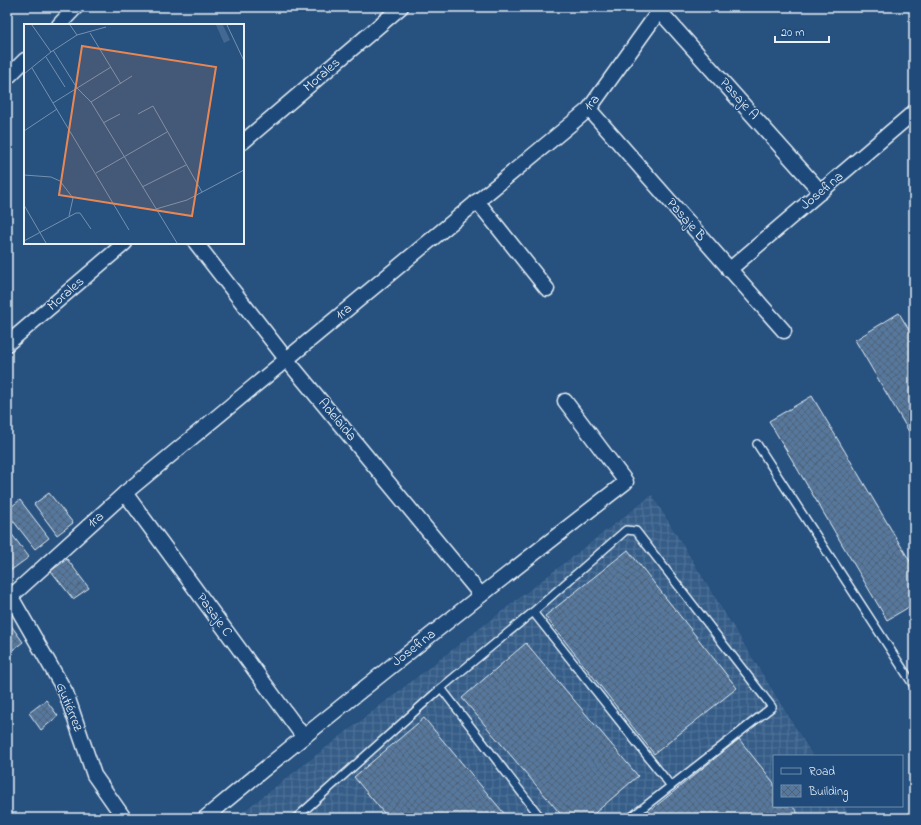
<svg xmlns="http://www.w3.org/2000/svg" width="921" height="825" viewBox="0 0 921 825" font-family="'Indie Flower',sans-serif">
	<style>
		.industrial { fill: url(#industrial-grid) }
		.building { fill: url(#building-cross-hatch); stroke: #e8f1f8 }
		.lines { fill: none; stroke-linecap: round; stroke-linejoin: round }
		.service-casing { stroke: #e8f1f8; stroke-width: 10 }
		.minor-casing { stroke: #e8f1f8; stroke-width: 17 }
		.service { stroke: #1f4a7a; stroke-width: 7 }
		.minor { stroke: #1f4a7a; stroke-width: 14 }
		.labels { text-anchor: middle; dominant-baseline: central; stroke-width: 3; stroke-linejoin: round; paint-order: stroke }
		.street-label { font-size: 14px; fill: #e8f1f8; stroke: #1f4a7a }
		.inset-road { fill: none; stroke: #7491af; stroke-width: 1 }
		.view { fill: #e88753; fill-opacity: 0.15; stroke: #e88753; stroke-width: 2 }
		.inset-edge { fill: none; stroke: #e8f1f8; stroke-width: 2 }
	</style>
	<defs>
		<pattern id="industrial-grid" width="8" height="8" patternUnits="userSpaceOnUse"><rect width="8" height="8" fill="#355d88"/><path d="M0 4h8M4 0v8" fill="none" stroke="#52759a"/></pattern>
		<pattern id="building-cross-hatch" width="8" height="8" patternUnits="userSpaceOnUse"><rect width="8" height="8" fill="#57789d"/><path d="M0 0l8 8M0 8l8-8" fill="none" stroke="#4f6278"/></pattern>
	</defs>
	<rect width="100%" height="100%" fill="#27517f"/>
	<filter id="ink" filterUnits="userSpaceOnUse"><feTurbulence type="fractalNoise" baseFrequency=".025" numOctaves="2"/><feDisplacementMap in="SourceGraphic" scale="8" xChannelSelector="R" yChannelSelector="G"/><feConvolveMatrix kernelMatrix="1 2 1 2 8 2 1 2 1" color-interpolation-filters="sRGB"/></filter>
	<g filter="url(#ink)">
		<path class="industrial" d="M652,495L813,756H774V806H844L851,818H235Z"/>
		<g class="building">
			<path d="M899,313L914,338V440L855,340Z"/>
			<path d="M812,396L914,568V604L887,620L769,421Z"/>
			<path d="M49,493L73,523L57,535L34,504Z"/>
			<path d="M20,500L49,538L35,549L7,513V510Z"/>
			<path d="M7,528L29,557L10,571L7,567Z"/>
			<path d="M628,550L737,688L654,754L545,616Z"/>
			<path d="M67,559L89,588L73,599L51,571Z"/>
			<path d="M7,620L23,642L10,652L7,648Z"/>
			<path d="M526,643L638,776L589,818H564L462,698Z"/>
			<path d="M46,700L58,716L41,730L29,713Z"/>
			<path d="M424,718L508,818H388L354,777Z"/>
			<path d="M739,739L774,783V806H792L802,818H641Z"/>
		</g>
		<g class="lines">
			<defs>
				<g id="service">
					<path d="M757,444L914,686"/>
					<path d="M533,612L671,786"/>
					<path d="M441,688L541,818"/>
					<path d="M296,818L441,688L533,612L626,530L636,531L772,707L630,818"/>
				</g>
				<g id="minor">
					<path d="M656,7L821,192"/>
					<path d="M59,25L76,7"/>
					<path d="M7,78L25,60"/>
					<path d="M589,109L784,331"/>
					<path d="M243,142L401,7"/>
					<path d="M477,201L547,289"/>
					<path d="M196,243L287,360L481,595"/>
					<path d="M729,270L914,112"/>
					<path d="M7,344L125,243"/>
					<path d="M125,493L303,736"/>
					<path d="M11,597L66,693L94,775L124,818"/>
					<path d="M7,600L125,493L589,109L662,7"/>
					<path d="M205,818C343,703 484,592 626,482L565,401"/>
				</g>
			</defs>
			<use href="#service" class="service-casing"/>
			<use href="#minor" class="minor-casing"/>
			<use href="#service" class="service"/>
			<use href="#minor" class="minor"/>
		</g>
	</g>
	<g class="labels">
		<g class="street-label">
			<text transform="translate(322 75) rotate(-41)">Morales</text>
			<text transform="translate(739 99) rotate(48)">Pasaje A</text>
			<text transform="translate(592 103) rotate(-50)">1ra</text>
			<text transform="translate(822 191) rotate(-40)">Josefina</text>
			<text transform="translate(686 220) rotate(49)">Pasaje B</text>
			<text transform="translate(66 294) rotate(-41)">Morales</text>
			<text transform="translate(344 312) rotate(-40)">1ra</text>
			<text transform="translate(337 420) rotate(50)">Adelaida</text>
			<text transform="translate(96 520) rotate(-42)">1ra</text>
			<text transform="translate(214 615) rotate(54)">Pasaje C</text>
			<text transform="translate(414 648) rotate(-38)">Josefina</text>
			<text transform="translate(69 707) rotate(68)">Gutiérrez</text>
		</g>
	</g>
	<g transform="translate(24 24)">
		<rect width="220" height="220" fill="#27517f"/>
		<path d="M192,1H199L206,16L200,19Z" fill="#436891"/>
		<path class="inset-road" d="M8,1L27,28M46,1L53,11M203,1L220,37M66,9L97,60M29,26L53,64L67,78L153,219M22,33L41,63M8,44L105,206M0,50L27,28L53,11L82,3M67,78L108,52M29,79L87,43M114,90L129,82L178,168M79,99L96,90M0,107L33,85M72,149L143,108M0,151L27,153L36,157L49,174L45,192M118,163L162,141M0,181L22,219M132,185L163,176L220,146M0,217L52,189H56L67,205"/>
		<path class="view" d="M58,22L192,43L168,192L35,171Z"/>
		<rect width="220" height="220" class="inset-edge"/>
	</g>
	<rect width="921" height="825" fill="none" stroke="#1f4a7a" stroke-width="24"/>
	<rect x="12" y="12" width="897" height="801" fill="none" stroke="#e8f1f8" stroke-width="1.5" filter="url(#ink)"/>
	<rect x="773" y="755" width="130" height="52" fill="#1f4a7a" stroke="#6f8dac"/>
	<rect x="781" y="768" width="20" height="6" fill="#1f4a7a" stroke="#6f8dac"/>
	<text x="809" y="775" font-size="12" fill="#e8f1f8">Road</text>
	<rect x="781" y="785" width="20" height="12" fill="url(#building-cross-hatch)" stroke="#6f8dac"/>
	<text x="809" y="795" font-size="12" fill="#e8f1f8">Building</text>
	<path d="M775 36v6h54v-6" fill="none" stroke="#e8f1f8" stroke-width="2"/>
	<text x="781" y="36" font-size="12" fill="#e8f1f8" stroke="#1f4a7a" stroke-width="3" paint-order="stroke">20 m</text>
</svg>
